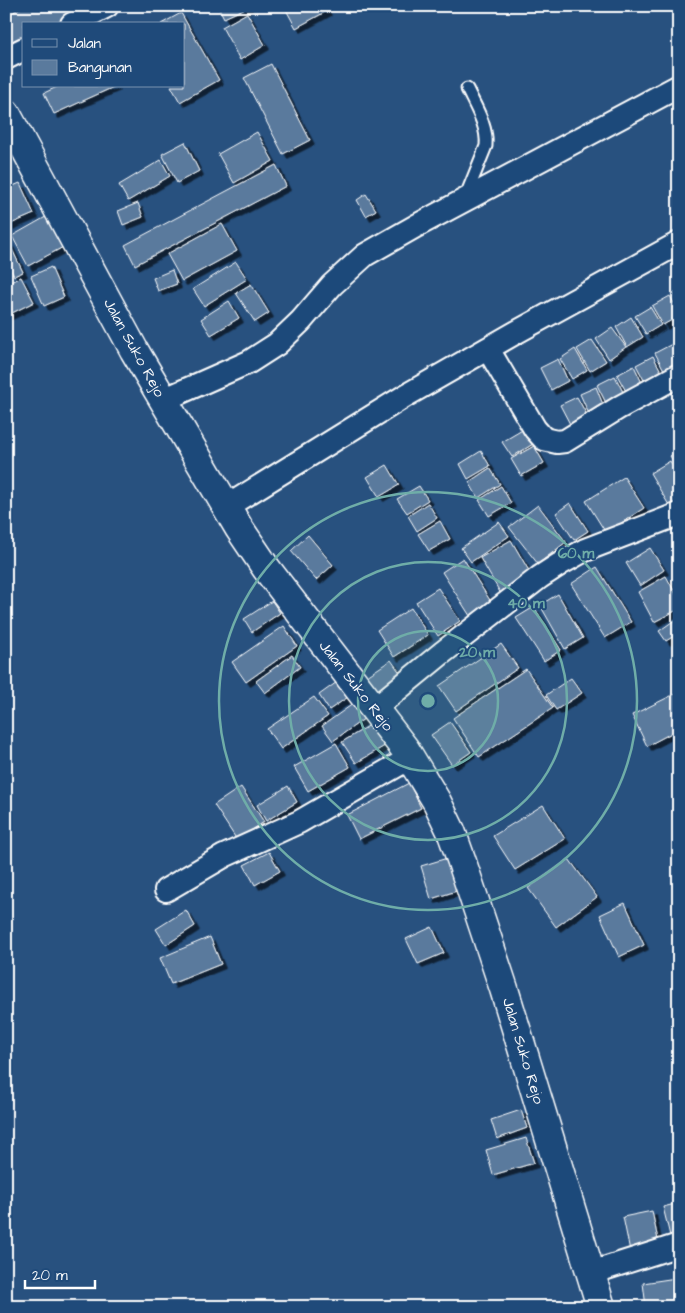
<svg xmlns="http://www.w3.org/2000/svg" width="685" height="1313" viewBox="0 0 685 1313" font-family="'Architects Daughter',sans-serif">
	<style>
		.building { fill: #5a7a9d; stroke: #fff; filter: url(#shadow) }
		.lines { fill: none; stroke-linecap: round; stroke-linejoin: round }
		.service-casing { stroke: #fff; stroke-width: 15 }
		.minor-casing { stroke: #fff; stroke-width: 26 }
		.secondary-casing { stroke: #fff; stroke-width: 31 }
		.service { stroke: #1f4a7a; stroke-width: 11 }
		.minor { stroke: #1f4a7a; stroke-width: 22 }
		.secondary { stroke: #1f4a7a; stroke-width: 28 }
		.ring { fill: none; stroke: #6fada8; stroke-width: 2.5 }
		.labels { text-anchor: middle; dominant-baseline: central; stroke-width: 4; stroke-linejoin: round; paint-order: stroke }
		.street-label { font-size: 15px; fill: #fff; stroke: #1f4a7a }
		.centre { fill: #6fada8; stroke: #1f4a7a; stroke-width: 2.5 }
		.ring-label { font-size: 15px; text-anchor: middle; font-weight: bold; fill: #6fada8; stroke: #1f4a7a; stroke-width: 4; stroke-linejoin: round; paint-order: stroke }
	</style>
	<defs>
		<filter id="shadow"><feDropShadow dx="4.5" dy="4.5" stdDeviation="0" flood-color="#0009"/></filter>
	</defs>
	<rect width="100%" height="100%" fill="#28517f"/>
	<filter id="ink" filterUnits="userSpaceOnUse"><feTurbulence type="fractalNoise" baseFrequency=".02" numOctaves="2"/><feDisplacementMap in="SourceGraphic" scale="10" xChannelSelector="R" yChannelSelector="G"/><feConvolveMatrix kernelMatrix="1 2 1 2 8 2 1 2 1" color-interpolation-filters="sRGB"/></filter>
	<g filter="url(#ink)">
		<g class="building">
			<path d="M24,6H77L81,13L62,24H24V46L13,52L6,40V16Z"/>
			<path d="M218,6H248V7L224,18Z"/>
			<path d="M284,6H324L327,11L296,28Z"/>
			<path d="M181,13L219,80L180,102L171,86H184V24H161Z"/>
			<path d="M247,13L265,45L240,60L222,27Z"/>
			<path d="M271,64L310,140L283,154L244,78Z"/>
			<path d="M59,86H116L54,114L44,93Z"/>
			<path d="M257,132L273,161L234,183L218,154Z"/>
			<path d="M185,142L199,171L177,183L162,154Z"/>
			<path d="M161,160L170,176L128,201L119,185Z"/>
			<path d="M276,165L286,186L135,265L125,245Z"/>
			<path d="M20,183L34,214L6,226V189Z"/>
			<path d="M366,194L376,210L366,216L357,200Z"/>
			<path d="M138,203L143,217L123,225L118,211Z"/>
			<path d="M51,214L67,245L28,266L12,236Z"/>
			<path d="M222,224L237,251L182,281L167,254Z"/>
			<path d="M9,243L23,272L14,276L6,261V245Z"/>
			<path d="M236,262L247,279L204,306L193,289Z"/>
			<path d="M51,267L64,297L44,306L31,276Z"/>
			<path d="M172,270L177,284L158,291L153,278Z"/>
			<path d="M21,277L34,302L6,316V284Z"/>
			<path d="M251,284L269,313L255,322L236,293Z"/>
			<path d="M679,289V303L673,293Z"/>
			<path d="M670,296L679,312V316L663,325L652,306Z"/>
			<path d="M229,301L239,318L211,335L201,319Z"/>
			<path d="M650,307L661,325L646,334L635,316Z"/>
			<path d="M631,317L643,337L627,347L616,327Z"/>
			<path d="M612,328L626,347L609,359L596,339Z"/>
			<path d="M592,340L606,361L590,371L577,349Z"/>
			<path d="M674,343L679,353V362L664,370L655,353Z"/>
			<path d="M575,349L587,370L572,379L560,359Z"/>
			<path d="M653,356L662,373L645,382L636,365Z"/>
			<path d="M558,359L568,381L551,390L540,368Z"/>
			<path d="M634,366L643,385L627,393L617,375Z"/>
			<path d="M615,376L625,396L607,405L597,385Z"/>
			<path d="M596,387L604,407L589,414L580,394Z"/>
			<path d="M577,397L588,417L571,426L560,405Z"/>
			<path d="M679,416V430L672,421Z"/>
			<path d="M524,429L533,444L512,457L502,442Z"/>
			<path d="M534,446L544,463L521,476L511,459Z"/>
			<path d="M679,450V469L670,456Z"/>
			<path d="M481,451L490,466L468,479L460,464Z"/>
			<path d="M670,461L679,476V509L673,512L650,473Z"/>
			<path d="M387,465L399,485L379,497L367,477Z"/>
			<path d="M490,468L500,484L478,498L469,482Z"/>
			<path d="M624,477L644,508L606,533L586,501Z"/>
			<path d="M419,486L428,500L407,513L397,499Z"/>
			<path d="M501,486L511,503L489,516L479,500Z"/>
			<path d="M428,503L437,518L417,531L408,516Z"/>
			<path d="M570,503L588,531L574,540L556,513Z"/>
			<path d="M538,505L566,542L538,564L509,527Z"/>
			<path d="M440,521L450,539L429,551L418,534Z"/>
			<path d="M499,522L509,536L471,562L461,548Z"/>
			<path d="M308,535L333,565L316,580L291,551Z"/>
			<path d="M511,540L532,576L501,594L480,558Z"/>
			<path d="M650,548L664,570L640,586L626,563Z"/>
			<path d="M463,558L493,605L472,619L442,572Z"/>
			<path d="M597,567L631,622L605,638L571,584Z"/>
			<path d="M666,576L679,600V609L654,622L638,592Z"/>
			<path d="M438,588L460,621L438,636L416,602Z"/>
			<path d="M558,594L583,638L565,649L540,605Z"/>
			<path d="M272,601L280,613L252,632L244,619Z"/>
			<path d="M534,607L561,650L544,661L516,618Z"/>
			<path d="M411,608L428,635L394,657L377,630Z"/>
			<path d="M679,617V633L666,641L659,631Z"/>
			<path d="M284,626L297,646L246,682L232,662Z"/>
			<path d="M501,644L518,668L456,711L439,686Z"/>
			<path d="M292,655L300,667L265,693L256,681Z"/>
			<path d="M391,660L403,677L375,695L364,678Z"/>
			<path d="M526,669L553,708L479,757L453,718Z"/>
			<path d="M344,677L354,693L329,710L319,695Z"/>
			<path d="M571,678L582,693L556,710L546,695Z"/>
			<path d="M679,692V729L647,746L632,715Z"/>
			<path d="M314,697L328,716L281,749L267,729Z"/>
			<path d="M357,701L368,716L333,741L322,726Z"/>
			<path d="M375,722L388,744L356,763L342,742Z"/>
			<path d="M450,722L471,752L452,765L431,735Z"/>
			<path d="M336,743L350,767L308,791L294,767Z"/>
			<path d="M409,783L421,808L359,839L347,815Z"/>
			<path d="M288,786L297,802L266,821L257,805Z"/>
			<path d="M241,787L264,822L237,840L214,805Z"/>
			<path d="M543,805L565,839L515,870L493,836Z"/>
			<path d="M269,852L280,871L255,885L244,865Z"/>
			<path d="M454,856L463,889L431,899L421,866Z"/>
			<path d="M569,859L597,897L556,927L528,888Z"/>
			<path d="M625,903L644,945L619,957L600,915Z"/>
			<path d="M186,910L195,926L166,945L156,929Z"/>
			<path d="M432,927L444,953L418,964L406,939Z"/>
			<path d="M210,937L221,964L171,984L160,958Z"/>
			<path d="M521,1110L527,1128L497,1139L491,1120Z"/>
			<path d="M526,1138L534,1163L493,1175L486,1150Z"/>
			<path d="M679,1203V1238L671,1240L663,1207Z"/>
			<path d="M652,1211L659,1245L630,1251L623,1217Z"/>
			<path d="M676,1278L679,1303L646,1307L643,1283Z"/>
		</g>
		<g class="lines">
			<defs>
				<path id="service" d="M465,198L486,146C488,126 475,106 467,89"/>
				<g id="minor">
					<path d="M72,24L107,6"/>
					<path d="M6,58L24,49"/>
					<path d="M488,349L535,429L544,439L557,442L565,441L620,407L679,375"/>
					<path d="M163,400L249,362L277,344L301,321L332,285L365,255L416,226L679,86"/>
					<path d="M226,507L405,396L515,333L679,243"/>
					<path d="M375,708L442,653L540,577L560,564L585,550L679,514"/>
					<path d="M166,890L224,856L299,822L410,758"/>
					<path d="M591,1273L679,1245"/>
				</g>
				<path id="secondary" d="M6,113L134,350L239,528L266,568L405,749L437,802L451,831L461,859L504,989L601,1307"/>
			</defs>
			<use href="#service" class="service-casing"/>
			<use href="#minor" class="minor-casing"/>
			<use href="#secondary" class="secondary-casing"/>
			<use href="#service" class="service"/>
			<use href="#minor" class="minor"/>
			<use href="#secondary" class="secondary"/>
		</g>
	</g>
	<circle cx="428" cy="701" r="70" fill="#6fada8" fill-opacity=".12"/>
	<g class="ring">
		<circle cx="428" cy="701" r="70"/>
		<circle cx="428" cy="701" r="139"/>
		<circle cx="428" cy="701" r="209"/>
	</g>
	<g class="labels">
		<g class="street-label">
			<text transform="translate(134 348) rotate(61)">Jalan Suko Rejo</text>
			<text transform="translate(356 686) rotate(52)">Jalan Suko Rejo</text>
			<text transform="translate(523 1051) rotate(73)">Jalan Suko Rejo</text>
		</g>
	</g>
	<circle cx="428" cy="701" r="8" class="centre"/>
	<g class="ring-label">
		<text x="576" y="558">60 m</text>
		<text x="526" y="608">40 m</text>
		<text x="477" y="657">20 m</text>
	</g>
	<rect width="685" height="1313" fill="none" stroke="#1f4a7a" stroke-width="25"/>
	<rect x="12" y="12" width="660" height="1288" fill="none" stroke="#fff" stroke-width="2" filter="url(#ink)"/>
	<rect x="22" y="22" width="162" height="65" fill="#1f4a7a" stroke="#7992af"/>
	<rect x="32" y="39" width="25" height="8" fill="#1f4a7a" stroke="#7992af"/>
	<text x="68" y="48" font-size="15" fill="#ffffff">Jalan</text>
	<rect x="32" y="60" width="25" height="15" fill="#5a7a9d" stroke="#7992af"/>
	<text x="68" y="72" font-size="15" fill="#ffffff">Bangunan</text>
	<path d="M25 1280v8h70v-8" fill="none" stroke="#ffffff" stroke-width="2.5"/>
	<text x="32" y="1280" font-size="15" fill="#ffffff" stroke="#1f4a7a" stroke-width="4" paint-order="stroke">20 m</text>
</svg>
